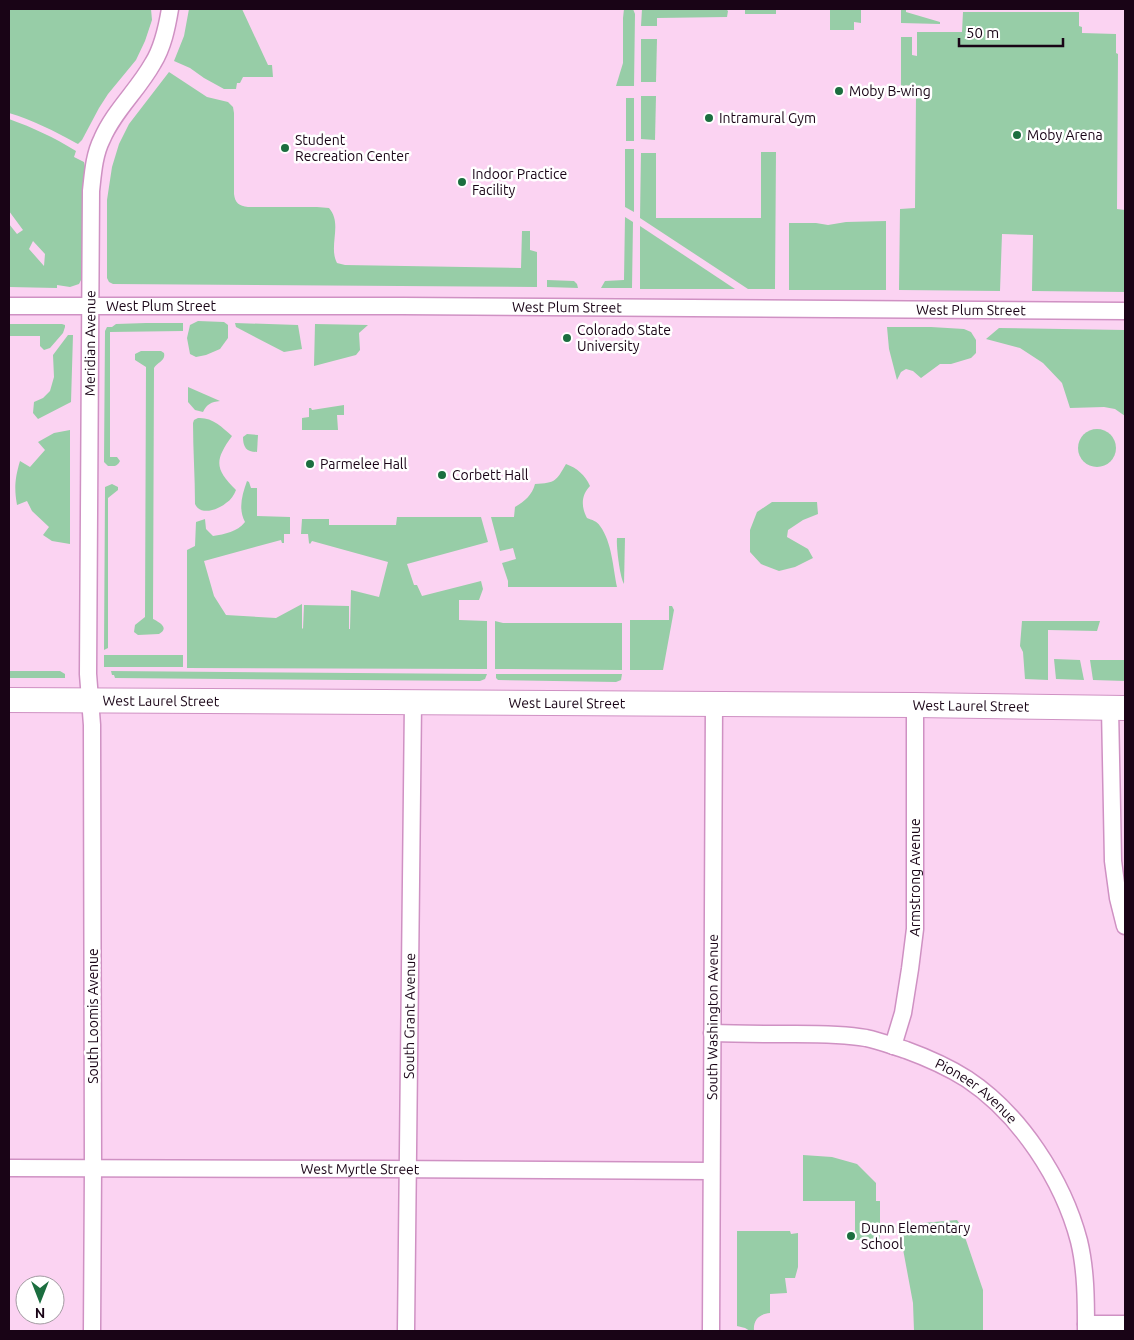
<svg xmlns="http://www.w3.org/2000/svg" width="1134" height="1340" viewBox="0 0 1134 1340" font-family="Ubuntu,sans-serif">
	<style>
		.green { fill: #97cda7; fill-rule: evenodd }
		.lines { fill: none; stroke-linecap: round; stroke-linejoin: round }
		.minor-casing { stroke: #cf91c3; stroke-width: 19 }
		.secondary-casing { stroke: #cf91c3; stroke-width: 26 }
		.minor { stroke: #fff; stroke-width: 16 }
		.secondary { stroke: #fff; stroke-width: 24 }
		.poi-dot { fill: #1b6e3f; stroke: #fff; stroke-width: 2 }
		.labels { text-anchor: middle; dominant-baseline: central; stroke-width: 5; stroke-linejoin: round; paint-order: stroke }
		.poi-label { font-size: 14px; fill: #190416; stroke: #fff; text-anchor: start }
		.street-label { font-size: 14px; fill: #190416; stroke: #fff }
	</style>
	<rect width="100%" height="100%" fill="#fbd3f2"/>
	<g class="green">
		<path d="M9,9H151L152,20L145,41L136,60L108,94L99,108L82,140L78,144L76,143C54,131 33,120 9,113Z"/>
		<path d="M189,9H242L268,65H272L273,77H243L240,83H237L236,89H224L204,78L190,68L174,61L184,36Z"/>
		<path d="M624,9H633L635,14L634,86H616L623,63V18Z"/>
		<path d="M642,9H726L728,11L727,17L657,18V26H641Z"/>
		<rect x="745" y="9" width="31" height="5"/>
		<path d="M830,9H884H861V23L854,22V30H830Z"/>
		<path d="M901,9H906V12L940,22V24L901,23Z"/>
		<path d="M963,12H1079V26L1082,27V33L1116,34V53L1118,54L1117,209L1125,210V292L1032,291L1033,235L1002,234L1000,291L899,290L900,209L915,208L916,96V85L901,86V37H912V55L917,56V32H962Z"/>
		<path d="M641,39H657L656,82H641Z"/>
		<path d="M169,72L207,97L228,102L233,107L234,113V194C235,203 239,206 248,207H317L329,208C343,224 328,246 337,263L345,265L521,268L522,231H530V250L537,252V287L113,284L109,282L107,278V200L112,167L119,144L129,124Z"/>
		<path d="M641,96H656L655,140L641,139Z"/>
		<rect x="626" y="98" width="8" height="43"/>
		<path d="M9,119C34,128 53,137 76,151L74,157L84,162L87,177L82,205V278L79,284L70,287L57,285V288L9,287V224L17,234L23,230L9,211ZM33,241L45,254L44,266L29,249Z"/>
		<path d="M625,149H634V212L625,207Z"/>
		<path d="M761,152H776L775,289H748L640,218L641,153H656V218H761Z"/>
		<path d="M625,217L633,222L632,288H601L605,281L624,280Z"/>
		<path d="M886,221V290H789V223H816L828,225L846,222Z"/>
		<path d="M640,226L735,289H640Z"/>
		<path d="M547,280L574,281L577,284L578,288L547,287Z"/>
		<path d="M198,321L224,322L228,325V338L220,349L206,355L196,357L190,354L187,338L190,325Z"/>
		<path d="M146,323H183V331L110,332V457H117L120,461C117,467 114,466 108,466L104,462L105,331L107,327H112L116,324Z"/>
		<path d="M235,323L298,325L302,349L284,352L236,327Z"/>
		<path d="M9,324H62L65,325V327L63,333L50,348L44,350L40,346V336H9Z"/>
		<path d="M315,324L368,325L359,333L360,350L356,355L314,366Z"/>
		<path d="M887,327H931L964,329L971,332L976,340V353L971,358L951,364H940L921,378L913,371L906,369L901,372L897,380L889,349Z"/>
		<path d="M999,328L1125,330V416L1115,409L1104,407L1070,408L1062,383L1043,363L1020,348L986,339Z"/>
		<path d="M68,335H73L71,402L38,419L33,413L34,402L43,398L50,391L54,377L53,355Z"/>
		<path d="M141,351H161L164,353C166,361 157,362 154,368L153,619C159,622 170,628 159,634L138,635L134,632L135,625L145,617L146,367L135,360V354Z"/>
		<path d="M188,387L220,401C211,402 207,404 203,412L195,410L188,402Z"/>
		<path d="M344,405V415H337L338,430H302V418L309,417V408H311L312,410Z"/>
		<path d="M198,418C212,417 222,427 232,436C214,461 215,469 236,490C234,495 231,500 226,503C218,510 200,516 195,504C195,477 193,450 193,423L194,420Z"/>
		<circle cx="1097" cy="448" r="19"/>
		<path d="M70,430V544L52,541L43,535L49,527L32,511L27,501L17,505C14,488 15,478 20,461L30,467L45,450L38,442L54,433Z"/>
		<path d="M247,434L258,435L257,452C247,452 243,448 243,437Z"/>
		<path d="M566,464C577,468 585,475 590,486C581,495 581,507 587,518C592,520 597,521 600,526C612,542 613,568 617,587H508V581L502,563L516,559L513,548L500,551L491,517H514L515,507C525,501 532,495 535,484C556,483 556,481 566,464Z"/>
		<path d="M247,481L249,482L251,488H257V516L290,517V534H284V543H282L281,540L204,561L214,596L226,615L276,618L302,604V628L303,629L304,605L349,606V629H312H350L351,590L379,597L388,562L312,541L310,544L309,543L308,534H301L302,519H329V525H396L397,517H481L488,542L407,564L414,585H417L422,596L481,581L483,589L479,600H459V620L487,621V669L187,668V550L195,546L196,522L205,519L206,529L213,536C225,534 237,532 245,522C238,509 242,495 247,481Z"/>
		<path d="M112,484L118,487V490L108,498V648L104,650L105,491V487Z"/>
		<path d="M772,502H817L818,514L803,520L788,530L787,537L808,549L813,558L795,567L779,571L761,564L750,552V530L757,512Z"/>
		<path d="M617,538H625L624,584C620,578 616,546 617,538Z"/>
		<path d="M669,606H672L674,610L663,670H630V620H669Z"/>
		<path d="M495,621L503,623H622V670L495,669Z"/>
		<path d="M1022,621H1100L1097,631L1048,630V680L1025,679L1023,652L1020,646Z"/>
		<rect x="104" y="655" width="79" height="12"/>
		<path d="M1054,659L1080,660L1084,680L1056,679Z"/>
		<path d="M1090,660H1125V681L1093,680Z"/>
		<path d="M9,671H60L65,674V678H9Z"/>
		<path d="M111,671L487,674L485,679L480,681L115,678L114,675H112Z"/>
		<path d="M496,674H622L621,680L616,682L498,680L496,678Z"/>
		<path d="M803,1155L832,1157L857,1164L876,1183V1201H880V1240H855V1201H803Z"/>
		<path d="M957,1220L959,1223L966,1240L983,1290V1331H914L913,1303L900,1233L910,1231L911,1229L900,1227L899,1225Z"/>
		<path d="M737,1231H790L791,1234L798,1233V1267L795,1278H785L787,1293L770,1294V1313C759,1314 753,1320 754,1331H750L745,1328L737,1326Z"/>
	</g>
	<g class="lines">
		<defs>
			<g id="minor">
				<path id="s1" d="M9,306H402L1125,311"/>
				<path d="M1110,708L1113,861L1118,898L1125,926"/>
				<path id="s2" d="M712,1033C739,1034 767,1034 795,1034C819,1034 843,1034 866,1038C880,1041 893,1046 906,1050C928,1058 948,1067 967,1079C1020,1114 1063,1180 1079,1241C1086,1270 1086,1301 1086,1331"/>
				<path id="s3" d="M893,1046L903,1013L910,969L915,929V705"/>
				<path id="s4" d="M9,1168L382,1169L711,1171"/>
				<path d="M1086,1324H1125"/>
				<path id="s5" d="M92,1331L93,1169L92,725L88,674L91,191C93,173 94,155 102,139C114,111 138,90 153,63C163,47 167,27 170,9"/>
				<path id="s6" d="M406,1331L413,702"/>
				<path id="s7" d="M711,1331L714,704"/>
			</g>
			<g id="secondary">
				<path id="s8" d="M9,700L915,705L1125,708"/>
			</g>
		</defs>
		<use href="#minor" class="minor-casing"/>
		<use href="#secondary" class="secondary-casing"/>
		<use href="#minor" class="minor"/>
		<use href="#secondary" class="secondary"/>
	</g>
	<g class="poi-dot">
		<circle cx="839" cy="91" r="5"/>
		<circle cx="709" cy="118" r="5"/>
		<circle cx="1017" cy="135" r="5"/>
		<circle cx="285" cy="148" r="5"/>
		<circle cx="462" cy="182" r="5"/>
		<circle cx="567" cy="338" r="5"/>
		<circle cx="310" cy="464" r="5"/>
		<circle cx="442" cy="475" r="5"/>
		<circle cx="851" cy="1236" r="5"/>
	</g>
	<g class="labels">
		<g class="poi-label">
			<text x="849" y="91">Moby B-wing</text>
			<text x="719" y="118">Intramural Gym</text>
			<text x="1027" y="135">Moby Arena</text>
			<text x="295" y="140">Student<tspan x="295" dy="16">Recreation Center</tspan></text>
			<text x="472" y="174">Indoor Practice<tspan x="472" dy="16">Facility</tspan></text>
			<text x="577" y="330">Colorado State<tspan x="577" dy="16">University</tspan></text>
			<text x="320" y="464">Parmelee Hall</text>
			<text x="452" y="475">Corbett Hall</text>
			<text x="861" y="1228">Dunn Elementary<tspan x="861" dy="16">School</tspan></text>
		</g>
		<g class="street-label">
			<text stroke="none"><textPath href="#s1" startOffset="152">West Plum Street</textPath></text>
			<text stroke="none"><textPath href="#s1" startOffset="558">West Plum Street</textPath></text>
			<text stroke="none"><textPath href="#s1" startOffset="962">West Plum Street</textPath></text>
			<text stroke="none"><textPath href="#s5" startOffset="988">Meridian Avenue</textPath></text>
			<text stroke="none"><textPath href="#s8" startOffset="152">West Laurel Street</textPath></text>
			<text stroke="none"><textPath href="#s8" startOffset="558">West Laurel Street</textPath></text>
			<text stroke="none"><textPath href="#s8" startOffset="962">West Laurel Street</textPath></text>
			<text stroke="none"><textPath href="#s3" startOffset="171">Armstrong Avenue</textPath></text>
			<text transform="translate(93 1016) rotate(-90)">South Loomis Avenue</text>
			<text stroke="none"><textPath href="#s6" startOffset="315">South Grant Avenue</textPath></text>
			<text stroke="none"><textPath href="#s7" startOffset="314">South Washington Avenue</textPath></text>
			<text stroke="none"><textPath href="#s2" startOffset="278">Pioneer Avenue</textPath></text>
			<text stroke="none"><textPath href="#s4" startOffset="351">West Myrtle Street</textPath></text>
		</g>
	</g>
	<rect width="1134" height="1340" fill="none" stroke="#190416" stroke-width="20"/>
	<g transform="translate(40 1300) rotate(180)"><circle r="24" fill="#ffffff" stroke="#a39ba2"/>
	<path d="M0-4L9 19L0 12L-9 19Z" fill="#1b6e3f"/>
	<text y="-8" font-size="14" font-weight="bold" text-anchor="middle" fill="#190416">N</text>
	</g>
	<path d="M959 38v8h104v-8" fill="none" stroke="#190416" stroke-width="2.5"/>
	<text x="966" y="38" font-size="15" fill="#190416" stroke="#ffffff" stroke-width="4" paint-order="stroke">50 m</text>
</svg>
